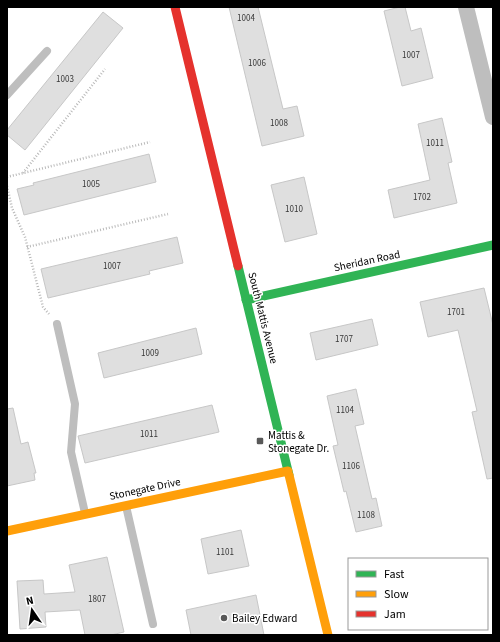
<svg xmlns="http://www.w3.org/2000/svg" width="500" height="642" viewBox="0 0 500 642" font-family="'Source Sans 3',sans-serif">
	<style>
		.building { fill: #dfdfdf; stroke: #c7c7c7 }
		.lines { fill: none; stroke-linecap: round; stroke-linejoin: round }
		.path { stroke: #b9b9b9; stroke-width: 2.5; stroke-dasharray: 1 2; stroke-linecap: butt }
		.lane { stroke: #bebebe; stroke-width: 8 }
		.street { stroke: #bebebe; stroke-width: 16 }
		.fast { stroke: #30b455; stroke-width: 9 }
		.slow { stroke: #ff9f0a; stroke-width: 9 }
		.jam { stroke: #e5322d; stroke-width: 9 }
		.poi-dot { fill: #595959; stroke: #fff; stroke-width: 1.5 }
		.labels { text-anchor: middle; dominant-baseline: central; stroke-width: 3; stroke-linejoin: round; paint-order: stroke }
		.number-label { font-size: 9px; fill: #383838 }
		.street-label { font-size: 11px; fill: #000; stroke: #fff }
		.poi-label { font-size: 11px; fill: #000; stroke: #fff; text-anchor: start }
	</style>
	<rect width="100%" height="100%" fill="#fff"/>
	<g class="building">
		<path d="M229,7H258L283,109L297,106L304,136L262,146Z"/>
		<path d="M400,7H405L411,31L421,28L433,78L402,86L384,11Z"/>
		<path d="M103,12L123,28L25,150L7,135V130Z"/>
		<path d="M442,118L452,162L448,163L457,203L394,218L388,190L430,180L418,124Z"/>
		<path d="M149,154L156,182L24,215L17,189L34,185L33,183Z"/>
		<path d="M304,177L317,234L285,242L271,185Z"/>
		<path d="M177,237L183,263L149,271L150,274L48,298L41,269Z"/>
		<path d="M484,288L493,325V478L487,479L472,412L477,411L458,330L428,337L420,302Z"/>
		<path d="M372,319L378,345L316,360L310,333Z"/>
		<path d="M196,328L202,354L104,378L98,353Z"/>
		<path d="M356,389L364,424L355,426L372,499L376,498L382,526L356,532L346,491L344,492L333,446L338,445L327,396Z"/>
		<path d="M212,405L219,432L85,463L78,436Z"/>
		<path d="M13,408L21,444L28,442L36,473H34L35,480L7,486V409Z"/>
		<path d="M241,530L249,566L208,574L201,539Z"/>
		<path d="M107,557L124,632L111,635H85L80,610L45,612L46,627L20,629L17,581L43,580L44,594L75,592L69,565Z"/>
		<path d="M256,595L264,635H191L186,610Z"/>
	</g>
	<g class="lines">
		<g class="path">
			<path d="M23,173L105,69"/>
			<path d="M7,177L150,142"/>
			<path d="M7,186L12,208L25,237L43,307L49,314"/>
			<path d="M27,247L168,214"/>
		</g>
		<g class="lane">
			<path d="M7,95L47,51"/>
			<path d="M57,324L75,404L71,452L85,513"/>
			<path d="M126,506L153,624"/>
		</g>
		<path class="street" d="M466,7L493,117"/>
		<g class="fast">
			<path d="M238,266L289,475"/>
			<path d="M246,300L493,245"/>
		</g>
		<g class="slow">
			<path d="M289,475L328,635"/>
			<path d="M7,531L288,471"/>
		</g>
		<path class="jam" d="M175,7L238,266"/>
	</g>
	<g class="poi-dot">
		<rect x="256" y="437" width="8" height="8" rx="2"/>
		<circle cx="224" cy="618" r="4"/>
	</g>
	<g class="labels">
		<g class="number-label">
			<text x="246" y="18">1004</text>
			<text x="411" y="55">1007</text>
			<text x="257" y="63">1006</text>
			<text x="65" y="79">1003</text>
			<text x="279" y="123">1008</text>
			<text x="435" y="143">1011</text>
			<text x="91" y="184">1005</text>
			<text x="422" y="197">1702</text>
			<text x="294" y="209">1010</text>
			<text x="112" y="266">1007</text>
			<text x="456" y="312">1701</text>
			<text x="344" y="339">1707</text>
			<text x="150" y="353">1009</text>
			<text x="345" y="410">1104</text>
			<text x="149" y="434">1011</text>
			<text x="351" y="466">1106</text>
			<text x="366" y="515">1108</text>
			<text x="225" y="552">1101</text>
			<text x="97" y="599">1807</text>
		</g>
		<g class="street-label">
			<text transform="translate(367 261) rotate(-12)">Sheridan Road</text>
			<text transform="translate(263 318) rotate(76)">South Mattis Avenue</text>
			<text transform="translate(145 489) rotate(-12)">Stonegate Drive</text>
		</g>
		<g class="poi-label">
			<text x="268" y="435">Mattis &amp;<tspan x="268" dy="13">Stonegate Dr.</tspan></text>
			<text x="232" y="618">Bailey Edward</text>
		</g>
	</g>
	<rect width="500" height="642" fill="none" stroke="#000000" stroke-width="16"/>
	<rect x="348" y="558" width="140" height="72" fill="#ffffff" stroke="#999999"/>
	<rect x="356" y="571" width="20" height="6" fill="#30b455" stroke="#999999"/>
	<text x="384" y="578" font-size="12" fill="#000000">Fast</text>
	<rect x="356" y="591" width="20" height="6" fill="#ff9f0a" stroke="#999999"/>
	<text x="384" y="598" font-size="12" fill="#000000">Slow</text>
	<rect x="356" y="611" width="20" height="6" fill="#e5322d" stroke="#999999"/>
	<text x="384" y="618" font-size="12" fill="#000000">Jam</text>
	<g transform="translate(32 610) rotate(347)" stroke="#ffffff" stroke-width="3" paint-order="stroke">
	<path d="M0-3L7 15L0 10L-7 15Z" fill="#000000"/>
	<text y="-6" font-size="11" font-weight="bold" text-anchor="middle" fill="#000000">N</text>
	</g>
</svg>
